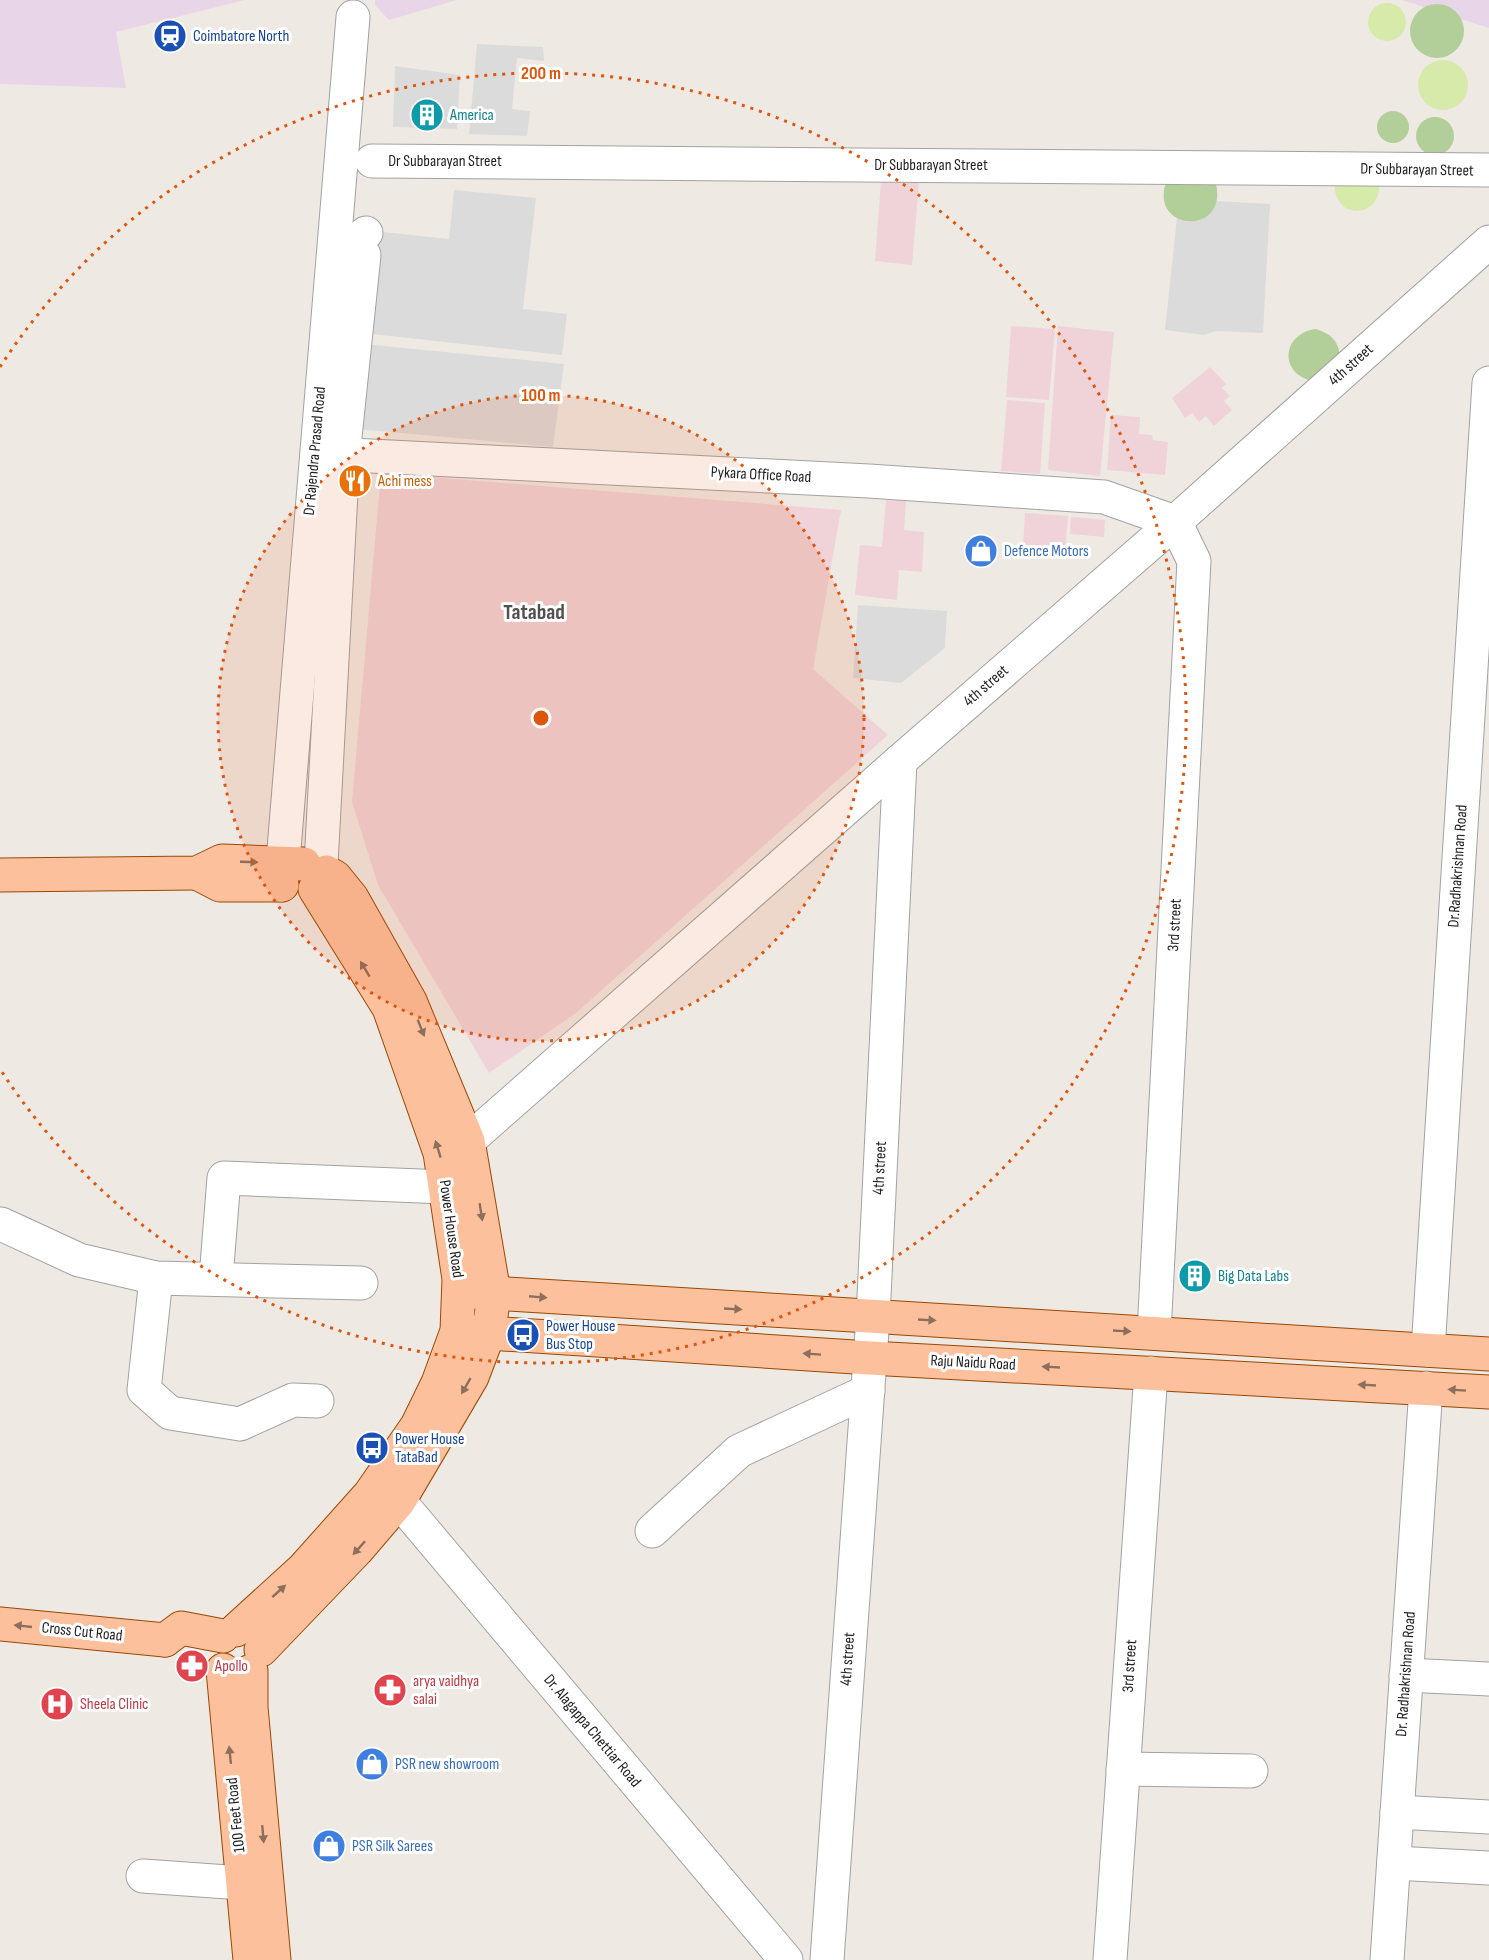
<svg xmlns="http://www.w3.org/2000/svg" width="1489" height="1960" viewBox="0 0 1489 1960" font-family="'Sofia Sans Condensed',sans-serif">
	<style>
		.residential { fill: #dcdbdb }
		.commercial { fill: #f0d3d8 }
		.industrial { fill: #e8d6e8 }
		.grass { fill: #d6eaaa }
		.forest { fill: #b3cf99 }
		.lines { fill: none; stroke-linecap: round; stroke-linejoin: round }
		.minor-casing { stroke: #a2a2a2; stroke-width: 35 }
		.major-casing { stroke: #994800; stroke-width: 35 }
		.minor { stroke: #fff; stroke-width: 33 }
		.major { stroke: #fcc09c; stroke-width: 33 }
		.oneway { fill: #8d6f5d }
		.ring { fill: none; stroke: #de560d; stroke-width: 3; stroke-dasharray: 3 6 }
		.labels { text-anchor: middle; dominant-baseline: central; stroke-width: 6; stroke-linejoin: round; paint-order: stroke }
		.transit-label { font-size: 16px; fill: #164399; stroke: #fff; text-anchor: start }
		.culture-label { font-size: 16px; fill: #0d838f; stroke: #fff; text-anchor: start }
		.street-label { font-size: 16px; fill: #1e1e1e; stroke: #fff }
		.food-label { font-size: 16px; fill: #c56008; stroke: #fff; text-anchor: start }
		.shop-label { font-size: 16px; fill: #366cbe; stroke: #fff; text-anchor: start }
		.health-label { font-size: 16px; fill: #be3a42; stroke: #fff; text-anchor: start }
		.district-label { font-size: 22px; font-weight: bold; fill: #515151; stroke: #fff }
		.centre { fill: #de560d; stroke: #fff; stroke-width: 3 }
		.ring-label { font-size: 18px; text-anchor: middle; font-weight: bold; fill: #de560d; stroke: #fff; stroke-width: 6; stroke-linejoin: round; paint-order: stroke }
	</style>
	<rect width="100%" height="100%" fill="#efe9e4"/>
	<g class="residential">
		<path d="M477,44L543,47L544,61L517,58L512,109L530,111L527,136L469,134Z"/>
		<path d="M395,66L460,75L457,129L393,127Z"/>
		<path d="M454,190L536,198L523,309L567,314L562,355L363,333L374,231L449,239Z"/>
		<path d="M1179,199L1270,204L1263,333L1216,331L1204,335L1165,330Z"/>
		<path d="M365,344L564,364L553,447L357,429Z"/>
		<path d="M858,605L947,611L945,648L901,683L853,678Z"/>
	</g>
	<g class="commercial">
		<path d="M881,181L919,183L912,265L875,261Z"/>
		<path d="M1011,326L1055,329L1049,400L1006,397Z"/>
		<path d="M1058,326L1114,332L1100,476L1048,470Z"/>
		<path d="M1210,367L1226,384L1222,388L1230,396L1224,401L1232,410L1214,426L1206,416L1199,422L1192,413L1185,418L1172,398Z"/>
		<path d="M1007,400L1045,403L1040,474L1001,471Z"/>
		<path d="M1111,415L1140,417L1139,434L1152,435L1153,440L1168,442L1165,475L1107,470Z"/>
		<path d="M381,473L841,510L813,669L888,735L576,1013L489,1073L378,885L352,802Z"/>
		<path d="M886,500L906,501L904,530L924,532L922,572L899,570L897,600L855,595L860,545L882,547Z"/>
		<path d="M1025,513L1068,516L1065,549L1023,546Z"/>
		<path d="M1071,517L1105,520L1104,537L1070,534Z"/>
	</g>
	<g class="industrial">
		<path d="M0,0H245L116,32L126,88L0,84Z"/>
		<path d="M375,0H457L389,20L375,5Z"/>
		<path d="M1402,0H1489V28Z"/>
	</g>
	<g class="grass">
		<circle cx="1387" cy="22" r="19"/>
		<circle cx="1443" cy="85" r="25"/>
		<path d="M1335,183L1379,184C1381,220 1332,220 1335,183Z"/>
	</g>
	<g class="forest">
		<circle cx="1437" cy="31" r="27"/>
		<circle cx="1393" cy="127" r="16"/>
		<circle cx="1435" cy="136" r="19"/>
		<path d="M1166,182L1216,184C1228,236 1149,232 1166,182Z"/>
		<path d="M1315,329C1332,333 1340,343 1340,360L1316,381C1280,378 1279,335 1315,329Z"/>
	</g>
	<g class="lines">
		<defs>
			<g id="minor">
				<path d="M372,161L1489,170"/>
				<path d="M345,282L348,248L366,233"/>
				<path d="M331,454L869,481L1104,497L1175,522L1194,561L1154,1333"/>
				<path d="M321,864L343,456L364,255"/>
				<path d="M281,885L353,17"/>
				<path d="M468,1141L900,761"/>
				<path d="M1,1224L79,1260L156,1278L361,1283"/>
				<path d="M156,1278L144,1390L170,1413L240,1424L293,1400L317,1401"/>
				<path d="M216,1278L224,1178L445,1187"/>
				<path d="M1428,1350L1489,383"/>
				<path d="M399,1501L786,1960"/>
				<path d="M652,1531L739,1451L868,1391"/>
				<path d="M1406,1675L1489,1679"/>
				<path d="M1123,1769L1251,1771"/>
				<path d="M1397,1812L1489,1817"/>
				<path d="M1394,1863L1489,1868"/>
				<path d="M143,1876L242,1883"/>
				<path d="M827,1960L873,1317L900,761L1175,522L1489,242"/>
				<path d="M1110,1960L1151,1373"/>
				<path d="M1387,1960L1426,1388"/>
			</g>
			<g id="major">
				<path d="M197,873L220,885H282"/>
				<path d="M0,875L197,873L222,861L304,864"/>
				<path d="M459,1291L1489,1354"/>
				<path d="M457,1331L870,1358L1489,1392"/>
				<path d="M0,1624L165,1640"/>
				<path d="M236,1630L303,1569L370,1494L417,1426L438,1383L457,1331L459,1279L440,1153L389,1008L315,889"/>
				<path d="M165,1640L181,1628L223,1636"/>
				<path d="M261,1650L357,1550L399,1501L472,1377L489,1332L494,1293L468,1141L410,1001L352,898L335,877L326,872"/>
				<path d="M223,1670L250,1960"/>
				<path d="M251,1671V1707L274,1960"/>
			</g>
		</defs>
		<use href="#minor" class="minor-casing"/>
		<use href="#major" class="major-casing"/>
		<use href="#minor" class="minor"/>
		<use href="#major" class="major"/>
	</g>
	<defs><path id="oneway-solid" d="M-6-.8H1V-3.2L6.5 0L1 3.2V.8H-6Z" transform="scale(1.5)"/></defs>
	<g class="oneway">
		<use href="#oneway-solid" transform="translate(249 862) rotate(2)"/>
		<use href="#oneway-solid" transform="translate(365 969) rotate(-121)"/>
		<use href="#oneway-solid" transform="translate(421 1028) rotate(68)"/>
		<use href="#oneway-solid" transform="translate(438 1149) rotate(-107)"/>
		<use href="#oneway-solid" transform="translate(481 1212) rotate(81)"/>
		<use href="#oneway-solid" transform="translate(538 1297) rotate(5)"/>
		<use href="#oneway-solid" transform="translate(733 1309) rotate(3)"/>
		<use href="#oneway-solid" transform="translate(927 1320) rotate(3)"/>
		<use href="#oneway-solid" transform="translate(1122 1331) rotate(3)"/>
		<use href="#oneway-solid" transform="translate(812 1354) rotate(-176)"/>
		<use href="#oneway-solid" transform="translate(1051 1367) rotate(-177)"/>
		<use href="#oneway-solid" transform="translate(1367 1385) rotate(-177)"/>
		<use href="#oneway-solid" transform="translate(466 1386) rotate(120)"/>
		<use href="#oneway-solid" transform="translate(1457 1390) rotate(-176)"/>
		<use href="#oneway-solid" transform="translate(359 1548) rotate(132)"/>
		<use href="#oneway-solid" transform="translate(279 1591) rotate(-42)"/>
		<use href="#oneway-solid" transform="translate(23 1626) rotate(-174)"/>
		<use href="#oneway-solid" transform="translate(230 1755) rotate(-96)"/>
		<use href="#oneway-solid" transform="translate(263 1834) rotate(85)"/>
	</g>
	<circle cx="541" cy="718" r="323" fill="#de560d" fill-opacity=".12"/>
	<g class="ring">
		<circle cx="541" cy="718" r="323"/>
		<path d="M0 367A645 645 0 1 1 0 1069"/>
	</g>
	<defs>
		<symbol id="station-disc" viewBox="-11 -11 22 22"><circle r="9.5" fill="#1a4fb4" stroke="#fff"/><path d="M-3-6H3Q5-6 5-4V2Q5 4 3 4L4.5 6H3L1.5 4h-3L-3 6H-4.5L-3 4Q-5 4-5 2V-4Q-5-6-3-6ZM-3.5-4v3h7v-3ZM-3.5 1v1.5H-2V1ZM2 1v1.5H3.5V1Z" fill="#fff"/></symbol>
		<symbol id="building-disc" viewBox="-11 -11 22 22"><circle r="9.5" fill="#0f9aa8" stroke="#fff"/><path d="M-4-6H4V6H1V3H-1V6H-4ZM-2.5-4.3h1.7v1.8h-1.7ZM.8-4.3h1.7v1.8H.8ZM-2.5-1h1.7V.8h-1.7ZM.8-1h1.7V.8H.8Z" fill="#fff"/></symbol>
		<symbol id="restaurant-disc" viewBox="-11 -11 22 22"><circle r="9.5" fill="#e8710a" stroke="#fff"/><path d="M-5-6h1v4h1v-4h1v4h1v-4h1v5L-1.5 .5V6h-2V.5L-5-1ZM5-6V6H3V1.5H1.5Q1.5-4 5-6Z" fill="#fff"/></symbol>
		<symbol id="shop-disc" viewBox="-11 -11 22 22"><circle r="9.5" fill="#3f7fe0" stroke="#fff"/><path d="M-5-2.5h2.3a2.7 3.5 0 0 1 5.4 0H5L5.5 6h-11ZM-1.5-2.5h3a1.5 2.3 0 0 0-3 0Z" fill="#fff"/></symbol>
		<symbol id="bus-disc" viewBox="-11 -11 22 22"><circle r="9.5" fill="#1a4fb4" stroke="#fff"/><path d="M-5-6H5V4H4V6H2V4H-2V6H-4V4H-5ZM-3.5-4V0h7V-4ZM-3.5 1.2v1.5H-2V1.2ZM2 1.2v1.5H3.5V1.2Z" fill="#fff"/></symbol>
		<symbol id="pharmacy-disc" viewBox="-11 -11 22 22"><circle r="9.5" fill="#e0444e" stroke="#fff"/><path d="M-2-6h4v4h4v4h-4v4h-4v-4h-4v-4h4Z" fill="#fff"/></symbol>
		<symbol id="hospital-disc" viewBox="-11 -11 22 22"><circle r="9.5" fill="#e0444e" stroke="#fff"/><path d="M-5-5h3v3.5h4V-5h3V5h-3V1.5h-4V5h-3Z" fill="#fff"/></symbol>
	</defs>
	<g fill-rule="evenodd">
		<use href="#station-disc" x="151" y="17" width="38" height="38"/>
		<use href="#building-disc" x="408" y="96" width="38" height="38"/>
		<use href="#restaurant-disc" x="336" y="462" width="38" height="38"/>
		<use href="#shop-disc" x="962" y="532" width="38" height="38"/>
		<use href="#building-disc" x="1176" y="1257" width="38" height="38"/>
		<use href="#bus-disc" x="504" y="1316" width="38" height="38"/>
		<use href="#bus-disc" x="353" y="1429" width="38" height="38"/>
		<use href="#pharmacy-disc" x="173" y="1647" width="38" height="38"/>
		<use href="#pharmacy-disc" x="371" y="1671" width="38" height="38"/>
		<use href="#hospital-disc" x="38" y="1685" width="38" height="38"/>
		<use href="#shop-disc" x="353" y="1745" width="38" height="38"/>
		<use href="#shop-disc" x="310" y="1827" width="38" height="38"/>
	</g>
	<g class="labels">
		<g class="transit-label">
			<text x="193" y="36">Coimbatore North</text>
			<text x="546" y="1326">Power House<tspan x="546" dy="18">Bus Stop</tspan></text>
			<text x="395" y="1439">Power House<tspan x="395" dy="18">TataBad</tspan></text>
		</g>
		<g class="culture-label">
			<text x="450" y="115">America</text>
			<text x="1218" y="1276">Big Data Labs</text>
		</g>
		<g class="street-label">
			<text x="445" y="161">Dr Subbarayan Street</text>
			<text x="931" y="165">Dr Subbarayan Street</text>
			<text transform="translate(1417 170) rotate(1)">Dr Subbarayan Street</text>
			<text transform="translate(1351 365) rotate(-42)">4th street</text>
			<text transform="translate(315 451) rotate(-85)">Dr Rajendra Prasad Road</text>
			<text transform="translate(761 475) rotate(3)">Pykara Office Road</text>
			<text transform="translate(986 686) rotate(-41)">4th street</text>
			<text transform="translate(1458 866) rotate(-86)">Dr.Radhakrishnan Road</text>
			<text transform="translate(1175 925) rotate(-87)">3rd street</text>
			<text transform="translate(880 1168) rotate(-87)">4th street</text>
			<text transform="translate(451 1229) rotate(82)">Power House Road</text>
			<text transform="translate(973 1363) rotate(3)">Raju Naidu Road</text>
			<text transform="translate(82 1632) rotate(6)">Cross Cut Road</text>
			<text transform="translate(848 1659) rotate(-86)">4th street</text>
			<text transform="translate(1130 1666) rotate(-86)">3rd street</text>
			<text transform="translate(1406 1674) rotate(-86)">Dr. Radhakrishnan Road</text>
			<text transform="translate(592 1731) rotate(50)">Dr. Alagappa Chettiar Road</text>
			<text transform="translate(236 1815) rotate(-96)">100 Feet Road</text>
		</g>
		<g class="food-label">
			<text x="378" y="481">Achi mess</text>
		</g>
		<g class="shop-label">
			<text x="1004" y="551">Defence Motors</text>
			<text x="395" y="1764">PSR new showroom</text>
			<text x="352" y="1846">PSR Silk Sarees</text>
		</g>
		<g class="health-label">
			<text x="215" y="1666">Apollo</text>
			<text x="413" y="1681">arya vaidhya<tspan x="413" dy="18">salai</tspan></text>
			<text x="80" y="1704">Sheela Clinic</text>
		</g>
		<g class="district-label">
			<text x="534" y="612">Tatabad</text>
		</g>
	</g>
	<circle cx="541" cy="718" r="9" class="centre"/>
	<g class="ring-label">
		<text x="541" y="79">200 m</text>
		<text x="541" y="401">100 m</text>
	</g>
</svg>
